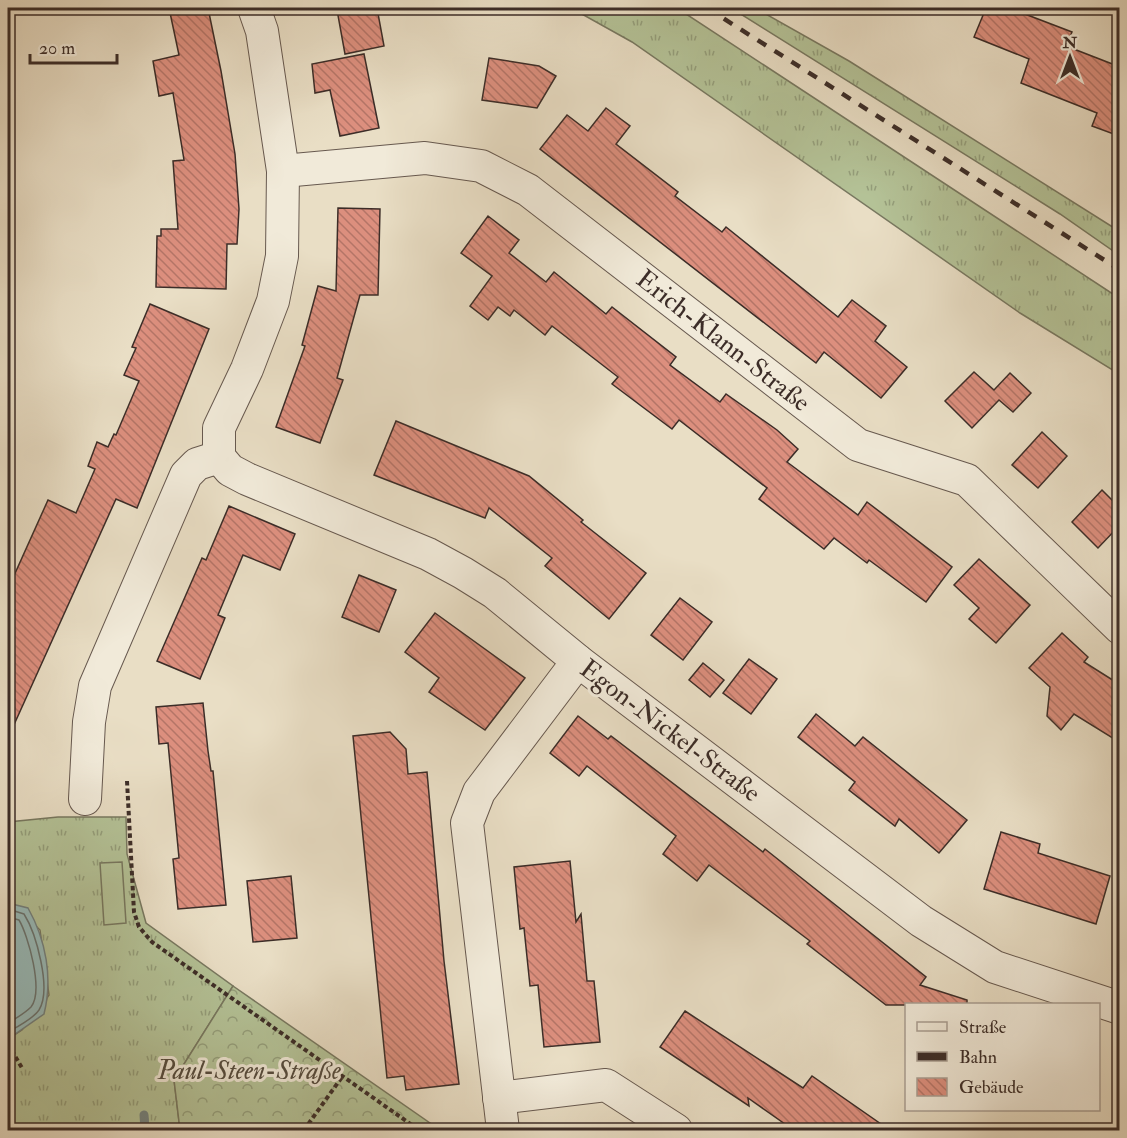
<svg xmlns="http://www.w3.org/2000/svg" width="1127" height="1138" viewBox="0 0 1127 1138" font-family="'IM FELL Double Pica',serif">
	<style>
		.grass { fill: url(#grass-tufts); stroke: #787860; stroke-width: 1.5 }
		.forest { fill: url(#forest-crowns); stroke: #787860; stroke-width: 1.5 }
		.garden { fill: #b4c297; stroke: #787860; stroke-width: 1.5 }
		.water { fill: #98bbba; stroke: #738280; stroke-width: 1.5 }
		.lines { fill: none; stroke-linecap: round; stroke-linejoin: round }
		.shore { stroke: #6a7471; stroke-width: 1.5 }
		.stream { stroke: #738280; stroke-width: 9 }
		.building { fill: url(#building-back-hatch); stroke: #3c2d28; stroke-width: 1.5 }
		.street-casing { stroke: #67594f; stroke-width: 34 }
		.path { stroke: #3c2d28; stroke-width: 4; stroke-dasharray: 4.5 3; stroke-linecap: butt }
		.street { stroke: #f1ead9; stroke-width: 32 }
		.rail { stroke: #3c2d28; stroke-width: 4.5; stroke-dasharray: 10 10; stroke-linecap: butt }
		.labels { text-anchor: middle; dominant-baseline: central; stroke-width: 6; stroke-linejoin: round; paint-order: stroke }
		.street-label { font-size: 26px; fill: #3c2d28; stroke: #f1ead9 }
		.park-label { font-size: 26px; font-style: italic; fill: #544b3e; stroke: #f1ead9 }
	</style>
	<defs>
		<pattern id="grass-tufts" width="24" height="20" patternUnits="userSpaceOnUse" patternTransform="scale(1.5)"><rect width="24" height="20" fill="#b4c297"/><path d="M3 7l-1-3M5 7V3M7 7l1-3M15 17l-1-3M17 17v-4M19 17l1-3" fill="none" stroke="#949e7b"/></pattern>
		<pattern id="forest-crowns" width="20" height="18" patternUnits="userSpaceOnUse" patternTransform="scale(1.5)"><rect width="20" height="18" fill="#b4c297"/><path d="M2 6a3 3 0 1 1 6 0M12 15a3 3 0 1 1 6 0" fill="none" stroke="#949e7b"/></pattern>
		<pattern id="building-back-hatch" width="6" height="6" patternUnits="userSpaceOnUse" patternTransform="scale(1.5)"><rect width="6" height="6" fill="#dc8f7e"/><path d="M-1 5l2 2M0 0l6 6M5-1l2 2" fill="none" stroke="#b47567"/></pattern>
	</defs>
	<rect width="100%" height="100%" fill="#e9dec5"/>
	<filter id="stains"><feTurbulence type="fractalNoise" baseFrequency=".00333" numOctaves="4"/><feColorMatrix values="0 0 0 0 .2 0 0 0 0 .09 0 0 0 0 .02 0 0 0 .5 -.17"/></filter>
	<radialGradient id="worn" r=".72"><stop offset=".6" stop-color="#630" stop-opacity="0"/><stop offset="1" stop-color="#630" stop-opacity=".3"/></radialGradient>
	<g class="grass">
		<path d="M571,8H677L1119,298V374L1020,313L632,42Z"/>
		<path d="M731,8H755L849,61L1119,231V255L1060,214Z"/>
		<path d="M58,817H126L127,854L146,923L233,986L174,1080L180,1130H19L8,1122V1039L22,1030L49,995L40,930L14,904L8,903V822Z"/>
	</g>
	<path class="forest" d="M233,986L440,1130H350L346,1128L344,1130H180L174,1080Z"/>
	<path class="garden" d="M122,862L126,923L104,925L100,863Z"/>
	<path class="water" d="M8,903L28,908C46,940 53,978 44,1014L8,1039V996L11,992L8,971Z"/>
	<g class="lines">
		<g class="shore">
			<path d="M8,909L24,914C36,933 52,989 39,1010C33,1019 17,1027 8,1032"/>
			<path d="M8,917L19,920C28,935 44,991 31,1007C25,1013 15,1019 8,1023"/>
		</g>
		<path class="stream" d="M144,1115L145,1130"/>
	</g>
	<g class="building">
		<path d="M169,8H208L221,71L235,154L239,209L237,244H227L226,289L156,287L157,236H161V229H178L173,161L184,160L173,93L159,96L153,61L179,55Z"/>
		<path d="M351,8H377L384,46L345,54L337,10Z"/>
		<path d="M986,8H1009L1072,32L1066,46L1115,65L1119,60V136L1092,126L1097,113L1021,83L1029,59L974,37Z"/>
		<path d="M364,54L379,128L340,136L330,90L315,93L312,64Z"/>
		<path d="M489,58L539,66L556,76L537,108L482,100Z"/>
		<path d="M606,108L630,126L616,144L678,192L675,196L722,232L726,227L838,317L852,300L886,326L875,341L907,367L881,398L824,352L816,363L540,149L567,115L588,131Z"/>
		<path d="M338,208L380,209L378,295H360L337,378L343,380L320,443L276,427L305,346L302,345L318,286L336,291Z"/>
		<path d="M488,216L519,240L509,253L546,282L554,272L606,314L612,307L676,357L670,365L720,402L726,394L777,430L798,449L787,462L858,515L867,502L952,567L926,602L869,560L867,563L834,538L824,549L759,499L767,488L679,420L672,429L612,384L618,377L552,326L545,335L514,310L510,316L498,307L488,320L470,306L492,276L461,253Z"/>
		<path d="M150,304L209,329L137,508L116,499L8,738V589L48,500L76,513L95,469L88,466L97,442L108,447L114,434L116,435L139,381L124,375L136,348L132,347Z"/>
		<path d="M974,372L994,390L1010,373L1031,393L1013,412L999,400L972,428L945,401Z"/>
		<path d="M396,421L529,476L583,520L581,522L646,573L609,619L545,566L552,558L489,508L485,518L374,475Z"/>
		<path d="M1042,432L1067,456L1038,488L1012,465Z"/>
		<path d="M1102,490L1119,507V526L1098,548L1072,522Z"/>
		<path d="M229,506L295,534L280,570L243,555L218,615L225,618L200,679L157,661L202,558L206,560Z"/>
		<path d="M979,559L1030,605L996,643L969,619L979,608L954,585Z"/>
		<path d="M359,575L396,590L379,632L342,617Z"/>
		<path d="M680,598L712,622L683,660L651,635Z"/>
		<path d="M435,613L525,678L485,730L429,692L439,678L405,652Z"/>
		<path d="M1062,633L1088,657L1084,662L1119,684V742L1074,714L1061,730L1047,716L1050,687L1029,668Z"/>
		<path d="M749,659L777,679L751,714L723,693Z"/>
		<path d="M703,663L724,680L710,697L689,680Z"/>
		<path d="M203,703L208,751L211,771H213L226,905L178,909L173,859L179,858L168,743L159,744L156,707Z"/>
		<path d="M816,714L855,746L863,737L967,820L939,853L899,819L895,826L849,790L855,782L798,737Z"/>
		<path d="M578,716L608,739L611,736L763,852L765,849L804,880L926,977L920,985L967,1000V1005H886L807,944L810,941L709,865L697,881L663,854L676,836L587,766L579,776L550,753Z"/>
		<path d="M390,732L406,749L408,774L427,772L444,961L459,1084L406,1090L404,1076L387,1078L353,736Z"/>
		<path d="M1001,832L1040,844L1038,853L1110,876L1096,924L984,889Z"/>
		<path d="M570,861L576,922L581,914L587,981H594L600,1042L544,1047L538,985L530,986L524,928L520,929L514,867Z"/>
		<path d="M291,876L297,938L253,942L247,881Z"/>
		<path d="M685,1011L803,1088L812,1076L891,1131H795L748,1098L749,1106L660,1047Z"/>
	</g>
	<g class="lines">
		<defs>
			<g id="street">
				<path d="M283,171L425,158L481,166L528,190L858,445L967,480L1120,628"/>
				<path d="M219,457L230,470L247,479L428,554L463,573L495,593L578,661L921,921L995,967L1120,1008"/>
				<path d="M219,457V428L247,369L273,301L282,256L283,171L262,31L254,8"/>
				<path d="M85,799L89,722L95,686L186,475L197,464L219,457"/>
				<path d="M499,1098L606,1085L676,1130"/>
				<path d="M503,1130L467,823L479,792L578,661"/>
			</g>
		</defs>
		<use href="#street" class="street-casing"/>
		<g class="path">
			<path d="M127,781L134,912L139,927L152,942L419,1130"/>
			<path d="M8,1044L22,1068"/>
			<path d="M304,1130L342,1077"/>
		</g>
		<use href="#street" class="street"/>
		<path class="rail" d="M707,8L1120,270"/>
	</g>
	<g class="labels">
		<g class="street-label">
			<text transform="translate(723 341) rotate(38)">Erich-Klann-Straße</text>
			<text transform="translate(670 731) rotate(37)">Egon-Nickel-Straße</text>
		</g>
		<g class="park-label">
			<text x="249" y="1071">Paul-Steen-Straße</text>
		</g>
	</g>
	<rect width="1127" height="1138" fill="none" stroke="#e9dec5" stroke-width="30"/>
	<rect x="9" y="9" width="1109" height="1120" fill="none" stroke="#3c2d28" stroke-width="3"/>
	<rect x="15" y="15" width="1097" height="1108" fill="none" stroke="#3c2d28" stroke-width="1.5"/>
	<rect x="905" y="1003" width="195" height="108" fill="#f1ead9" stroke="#a99e92" stroke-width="1.5"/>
	<rect x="917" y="1022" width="30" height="9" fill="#f1ead9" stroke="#a99e92" stroke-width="1.5"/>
	<text x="959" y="1033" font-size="18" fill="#3c2d28">Straße</text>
	<rect x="917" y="1052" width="30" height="9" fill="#3c2d28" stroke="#a99e92" stroke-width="1.5"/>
	<text x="959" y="1063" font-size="18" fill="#3c2d28">Bahn</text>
	<rect x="917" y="1078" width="30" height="18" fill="url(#building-back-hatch)" stroke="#a99e92" stroke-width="1.5"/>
	<text x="959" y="1093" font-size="18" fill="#3c2d28">Gebäude</text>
	<g transform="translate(1070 57)" stroke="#f1ead9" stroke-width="4.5" paint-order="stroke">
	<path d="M0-4.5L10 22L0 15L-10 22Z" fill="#3c2d28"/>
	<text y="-9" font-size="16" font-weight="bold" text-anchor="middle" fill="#3c2d28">N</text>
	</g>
	<path d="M30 54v9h87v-9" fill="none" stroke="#3c2d28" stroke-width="3"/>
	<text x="39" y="54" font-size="18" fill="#3c2d28" stroke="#f1ead9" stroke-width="4.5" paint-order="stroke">20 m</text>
	<rect width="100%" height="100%" filter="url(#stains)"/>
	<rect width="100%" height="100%" fill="url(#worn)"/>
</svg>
